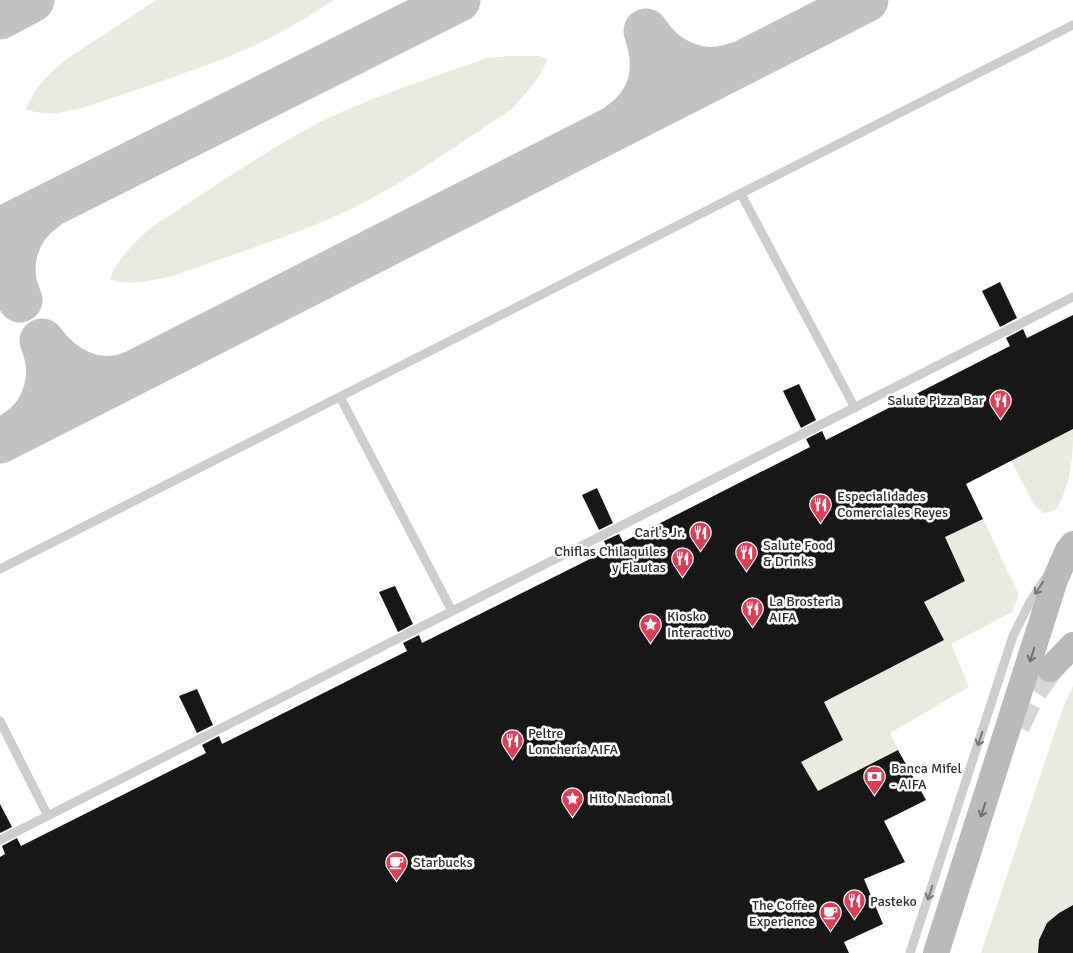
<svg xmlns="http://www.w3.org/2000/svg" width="1073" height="953" viewBox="0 0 1073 953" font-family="Signika,sans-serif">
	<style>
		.green { fill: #e7ecdf }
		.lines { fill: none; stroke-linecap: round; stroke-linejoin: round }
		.taxiway { stroke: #c2c2c2; stroke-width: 45 }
		.building { fill: #171717 }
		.secondary-tunnel { stroke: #d6d6d6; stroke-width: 26; stroke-dasharray: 26 13; stroke-linecap: butt }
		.service { stroke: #cdcdcd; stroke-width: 9 }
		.secondary { stroke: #bababa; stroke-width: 26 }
		.oneway { stroke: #777 }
		.oneway2 { stroke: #6e6e6e }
		.labels { text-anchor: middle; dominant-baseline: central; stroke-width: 5; stroke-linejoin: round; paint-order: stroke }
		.poi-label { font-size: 14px; fill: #303030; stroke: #fff; text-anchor: start }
	</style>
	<rect width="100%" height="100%" fill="#fff"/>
	<g class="green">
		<path d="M156,0H334C313,14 291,27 268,39C213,66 148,85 89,106C70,111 45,118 26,109C39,75 72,55 102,36C120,24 138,12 156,0Z"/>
		<path d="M508,56H539L547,59C542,77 524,95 512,109C459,143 407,182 351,209C294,236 232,254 173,276C154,280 129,287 110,279C117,259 133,244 149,229C202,195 254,158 309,128C363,99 429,79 487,58Z"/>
		<path d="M1073,429C1073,458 1071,486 1055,511L1043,513L1033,503L1011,460Z"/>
		<path d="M983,519L1019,595L1012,612L951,644L969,687L890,733L898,750L818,791L801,762L843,740L824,702L944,640L924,602L965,581L945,537Z"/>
		<path d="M1073,686V905C1046,917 1046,927 1038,953H981L1064,705Z"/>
	</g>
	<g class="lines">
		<g class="taxiway">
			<path d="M0,17L32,0"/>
			<path d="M620,124C653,101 659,67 646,31C665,61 700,78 735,65"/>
			<path d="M0,230L458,0"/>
			<path d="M20,300C5,266 15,229 46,208"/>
			<path d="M16,432C47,412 56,374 42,341C63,370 96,387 131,374"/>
			<path d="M0,441L866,0"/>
		</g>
	</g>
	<g class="building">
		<path d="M1000,282L1017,318L1000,327L982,291Z"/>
		<path d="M1073,315V429L966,484L983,519L945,537L965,581L924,602L944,640L824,702L843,740L801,762L818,791L898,750L926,800L884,821L905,862L864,879L883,924L844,942L849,953H0V857L5,854L2,846L17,838L21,846L206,753L202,745L219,736L222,744L407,651L403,643L419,635L422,643L608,550L604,541L619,534L623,542L810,447L806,439L822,431L826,440L1010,346L1006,338L1023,329L1027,338Z"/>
		<path d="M799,384L816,420L801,428L783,391Z"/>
		<path d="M597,488L613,523L599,530L582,495Z"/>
		<path d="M395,586L413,624L398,632L379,592Z"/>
		<path d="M197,689L213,725L197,733L179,696Z"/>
		<path d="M0,804L12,827L0,833Z"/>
		<path d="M1073,905V953H1038L1039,940L1047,923L1059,913Z"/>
	</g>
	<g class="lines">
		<path class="secondary-tunnel" d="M1017,726L1032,695L1050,669"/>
		<g class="service">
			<path d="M741,194L855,408"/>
			<path d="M340,397L452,611"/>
			<path d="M0,569L1073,25"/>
			<path d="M0,721L48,816"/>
			<path d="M0,840L1073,297"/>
			<path d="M910,953L1013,636L1030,602L1045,579"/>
		</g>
		<g class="secondary">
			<path d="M1050,669L1073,645"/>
			<path d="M936,953L1055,580L1068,550L1073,544"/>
		</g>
	</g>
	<defs><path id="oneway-shaft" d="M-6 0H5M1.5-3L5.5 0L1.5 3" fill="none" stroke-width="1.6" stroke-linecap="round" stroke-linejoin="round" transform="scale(1.25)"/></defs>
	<g class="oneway">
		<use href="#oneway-shaft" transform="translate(1039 588) rotate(123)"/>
		<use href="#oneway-shaft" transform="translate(980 739) rotate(108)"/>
		<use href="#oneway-shaft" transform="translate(930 893) rotate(108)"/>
	</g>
	<g class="oneway2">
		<use href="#oneway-shaft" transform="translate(1032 655) rotate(108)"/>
		<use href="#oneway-shaft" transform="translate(983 810) rotate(108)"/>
	</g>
	<defs>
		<symbol id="restaurant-pin" viewBox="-11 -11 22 30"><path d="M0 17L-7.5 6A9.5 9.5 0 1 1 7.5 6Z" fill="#d94056" stroke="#fff"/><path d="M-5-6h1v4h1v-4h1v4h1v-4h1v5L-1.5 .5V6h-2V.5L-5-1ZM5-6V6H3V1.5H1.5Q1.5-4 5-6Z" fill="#fff"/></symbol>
		<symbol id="sight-pin" viewBox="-11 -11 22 30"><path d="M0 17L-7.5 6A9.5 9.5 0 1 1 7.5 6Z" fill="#d94056" stroke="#fff"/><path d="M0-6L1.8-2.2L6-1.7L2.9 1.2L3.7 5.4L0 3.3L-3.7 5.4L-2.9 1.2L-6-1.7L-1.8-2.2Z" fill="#fff"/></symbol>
		<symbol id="bank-pin" viewBox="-11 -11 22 30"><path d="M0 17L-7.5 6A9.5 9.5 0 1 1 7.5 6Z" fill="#d94056" stroke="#fff"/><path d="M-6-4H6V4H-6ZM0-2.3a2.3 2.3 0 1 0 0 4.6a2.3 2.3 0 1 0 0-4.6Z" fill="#fff"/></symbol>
		<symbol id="cafe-pin" viewBox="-11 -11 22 30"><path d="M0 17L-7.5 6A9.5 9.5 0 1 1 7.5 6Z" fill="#d94056" stroke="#fff"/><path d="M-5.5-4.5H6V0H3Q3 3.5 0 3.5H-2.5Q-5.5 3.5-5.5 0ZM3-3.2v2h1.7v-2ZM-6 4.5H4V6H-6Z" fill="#fff"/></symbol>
	</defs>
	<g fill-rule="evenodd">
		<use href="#restaurant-pin" x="988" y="388" width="25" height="34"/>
		<use href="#restaurant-pin" x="808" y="492" width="25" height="34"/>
		<use href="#restaurant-pin" x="688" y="520" width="25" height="34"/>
		<use href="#restaurant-pin" x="734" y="540" width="25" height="34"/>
		<use href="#restaurant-pin" x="670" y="546" width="25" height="34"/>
		<use href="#restaurant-pin" x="740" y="596" width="25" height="34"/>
		<use href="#sight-pin" x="638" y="612" width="25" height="34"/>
		<use href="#restaurant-pin" x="500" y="728" width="25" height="34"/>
		<use href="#bank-pin" x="862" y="764" width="25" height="34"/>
		<use href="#sight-pin" x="560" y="786" width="25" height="34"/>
		<use href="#cafe-pin" x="384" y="850" width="25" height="34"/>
		<use href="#restaurant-pin" x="842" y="888" width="25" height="34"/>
		<use href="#cafe-pin" x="818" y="900" width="25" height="34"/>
	</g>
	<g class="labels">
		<g class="poi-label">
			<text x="984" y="400" text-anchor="end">Salute Pizza Bar</text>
			<text x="837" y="496">Especialidades<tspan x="837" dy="16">Comerciales Reyes</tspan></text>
			<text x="685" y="532" text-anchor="end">Carl's Jr.</text>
			<text x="763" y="545">Salute Food<tspan x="763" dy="16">&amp; Drinks</tspan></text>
			<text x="666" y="551" text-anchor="end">Chiflas Chilaquiles<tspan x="666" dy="16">y Flautas</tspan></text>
			<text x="769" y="601">La Brosteria<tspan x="769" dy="16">AIFA</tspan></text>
			<text x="667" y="616">Kiosko<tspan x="667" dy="16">Interactivo</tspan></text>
			<text x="528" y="733">Peltre<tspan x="528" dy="16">Lonchería AIFA</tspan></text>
			<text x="891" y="768">Banca Mifel<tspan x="891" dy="16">- AIFA</tspan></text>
			<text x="589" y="798">Hito Nacional</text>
			<text x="413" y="862">Starbucks</text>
			<text x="870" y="901">Pasteko</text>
			<text x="815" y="905" text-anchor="end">The Coffee<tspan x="815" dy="16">Experience</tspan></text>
		</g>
	</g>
</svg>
